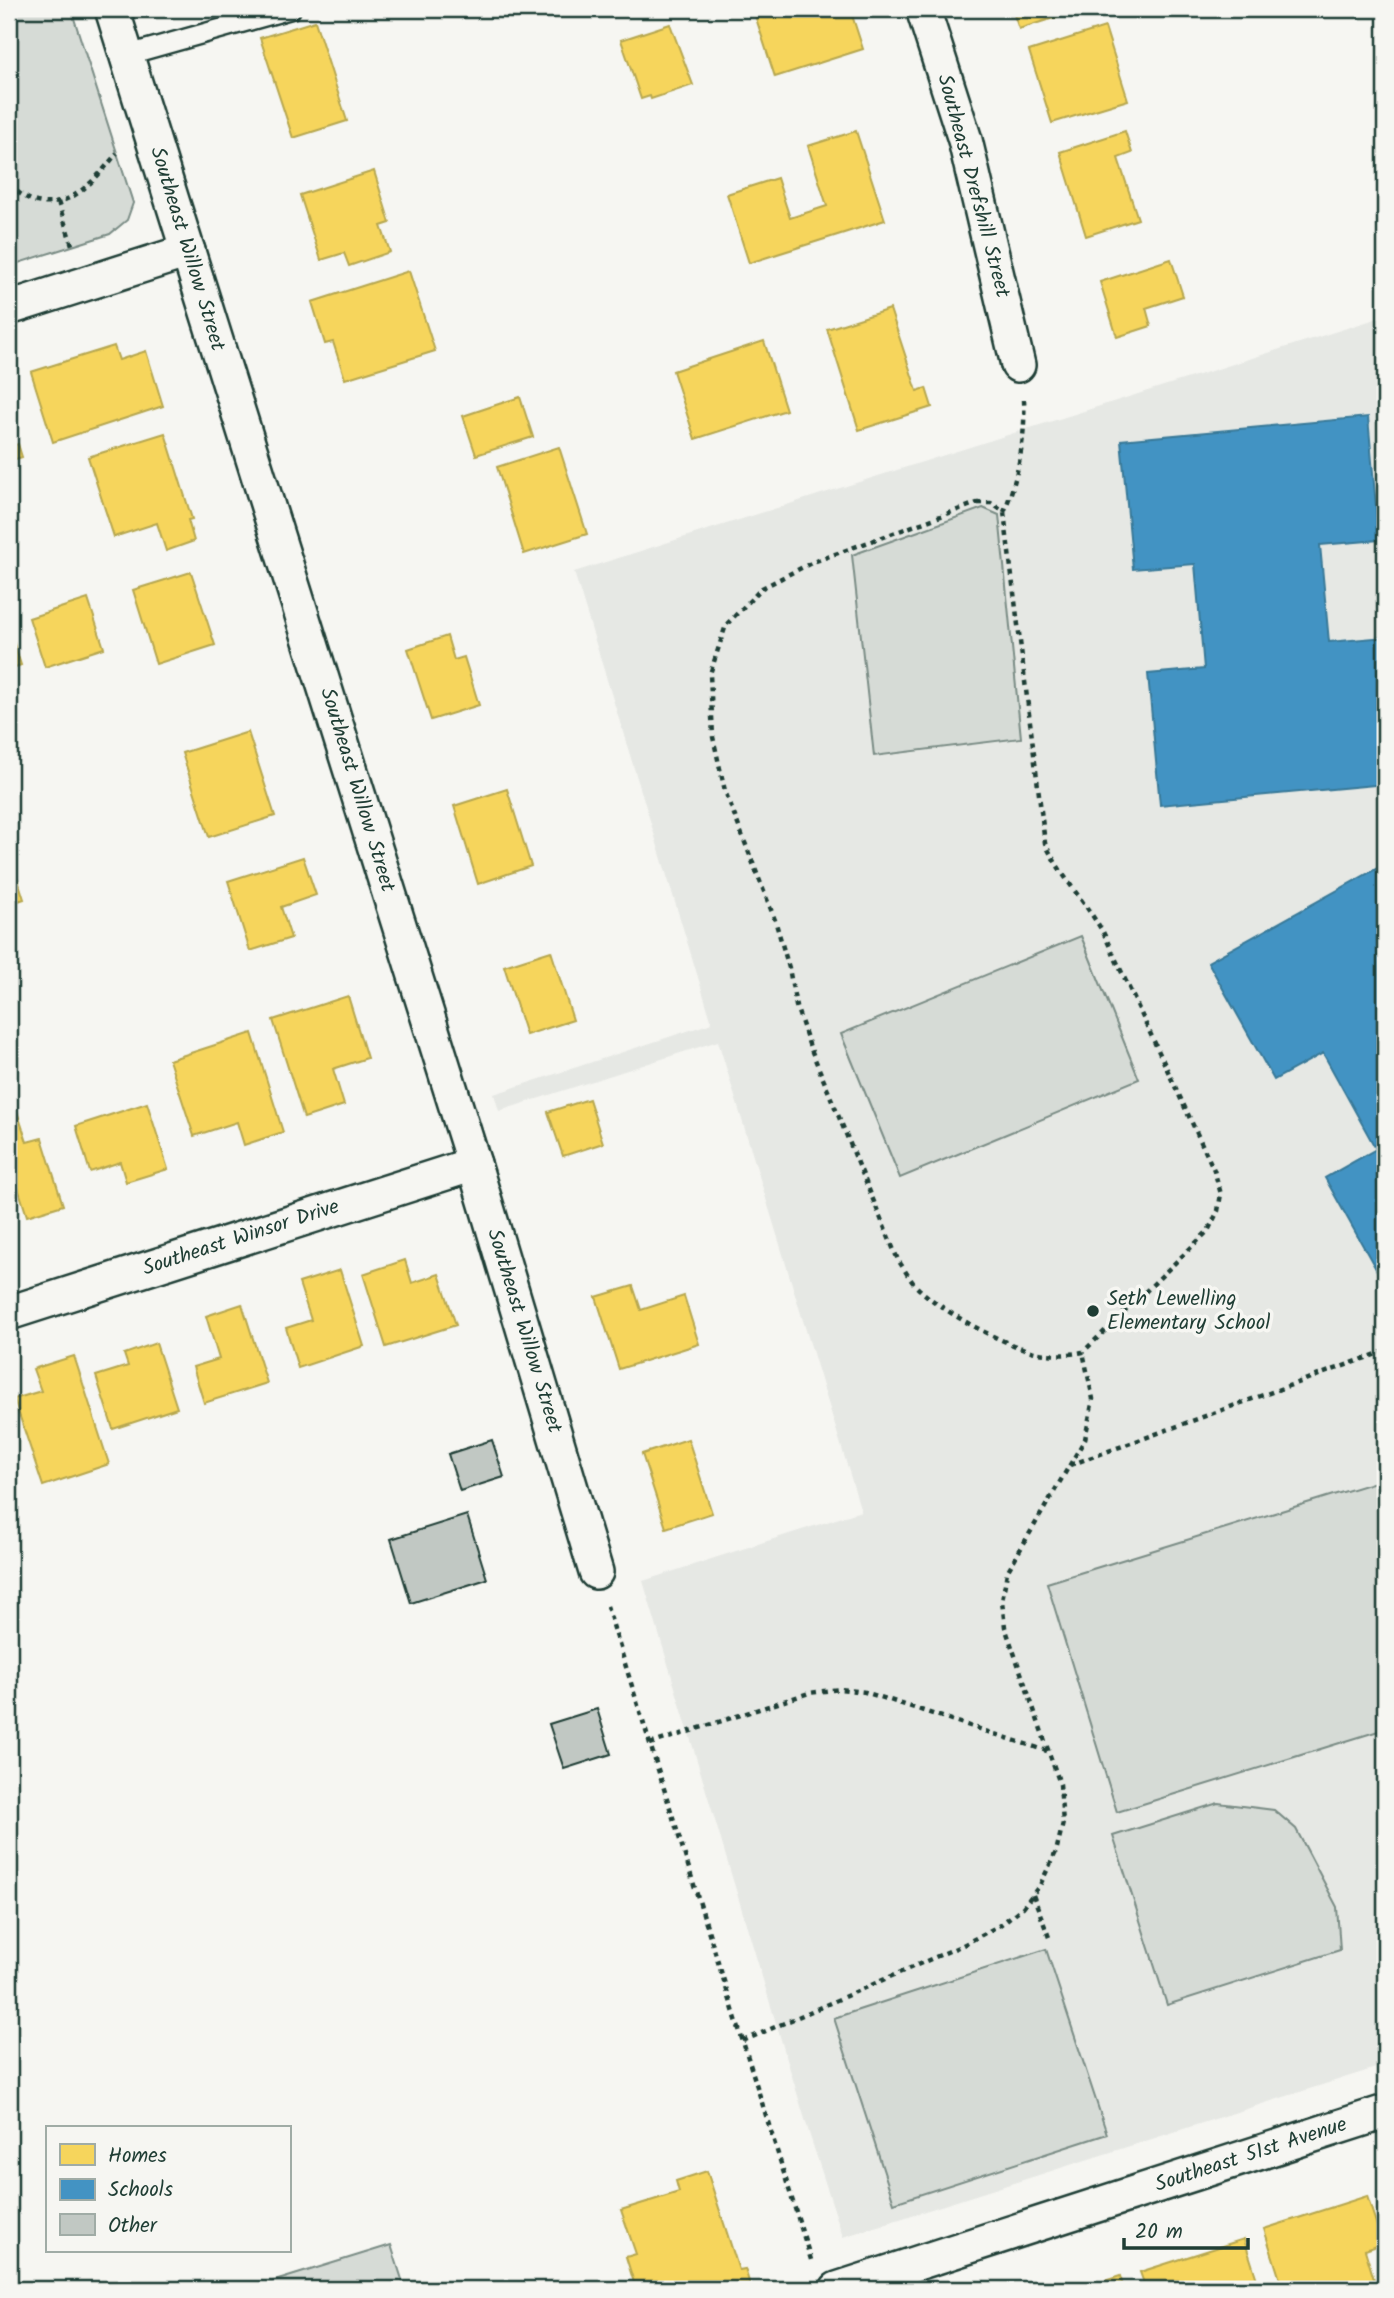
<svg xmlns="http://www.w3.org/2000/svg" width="1394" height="2298" viewBox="0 0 1394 2298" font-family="Kalam,sans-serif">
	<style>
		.built { fill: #e6e8e4 }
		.green { fill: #d6dbd6; stroke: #7a8c85; stroke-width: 2 }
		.homes { fill: #f6d55c; stroke: #b6a750; stroke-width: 2 }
		.schools { fill: #4393c3; stroke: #387998; stroke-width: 2 }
		.building { fill: #c1c8c3; stroke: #1f3d34; stroke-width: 2 }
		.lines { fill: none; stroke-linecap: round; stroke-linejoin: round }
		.lane-casing { stroke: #1f3d34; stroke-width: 23 }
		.street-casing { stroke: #1f3d34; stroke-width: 38 }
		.path { stroke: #1f3d34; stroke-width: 4.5; stroke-dasharray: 5 5; stroke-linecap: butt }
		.lane { stroke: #f6f6f2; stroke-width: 18 }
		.street { stroke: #f6f6f2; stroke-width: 33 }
		.poi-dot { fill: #1f3d34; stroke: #f6f6f2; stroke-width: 2.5 }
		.labels { text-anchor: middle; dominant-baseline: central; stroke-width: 7; stroke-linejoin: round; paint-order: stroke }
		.street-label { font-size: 21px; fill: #1f3d34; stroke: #f6f6f2 }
		.poi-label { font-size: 21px; fill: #1f3d34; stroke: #f6f6f2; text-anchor: start }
	</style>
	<rect width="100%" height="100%" fill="#f6f6f2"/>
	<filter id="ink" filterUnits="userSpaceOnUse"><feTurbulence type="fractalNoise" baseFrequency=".0143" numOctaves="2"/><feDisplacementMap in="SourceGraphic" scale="14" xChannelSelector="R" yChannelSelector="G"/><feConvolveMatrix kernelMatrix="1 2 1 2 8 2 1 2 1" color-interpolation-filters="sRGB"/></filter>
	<g filter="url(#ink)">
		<path class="built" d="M1385,316V2065L843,2237L810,2136L643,1581L861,1511L718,1041L499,1111L494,1094L712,1023L574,572Z"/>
		<g class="green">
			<path d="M9,9H71L133,203L127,220L110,234L9,266Z"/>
			<path d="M983,508L999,515L1021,738L874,756L852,555Z"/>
			<path d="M1081,936L1139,1079L900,1178L841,1034Z"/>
			<path d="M1385,1479V1729L1117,1812L1047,1583Z"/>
			<path d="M1218,1803L1274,1810L1296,1829L1337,1907L1340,1950L1167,2005L1113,1836Z"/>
			<path d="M1046,1949L1107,2134L894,2203L834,2018Z"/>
			<path d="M391,2245L405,2289H249Z"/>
		</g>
		<g class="homes">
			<path d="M753,9H850L863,49L775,77Z"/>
			<path d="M1012,9H1064L1066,14L1019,29Z"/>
			<path d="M315,21L347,121L293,138L260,38Z"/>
			<path d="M670,24L693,85L651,99L650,96L641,99L621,40Z"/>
			<path d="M1105,27L1128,100L1052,123L1029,51Z"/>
			<path d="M856,131L885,220L749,263L727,194L777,178L790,218L827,206L808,146Z"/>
			<path d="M1125,131L1132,153L1118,158L1138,219L1086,236L1060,152Z"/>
			<path d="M374,171L390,223L381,226L390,252L349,266L344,253L321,260L300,195Z"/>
			<path d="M1171,259L1183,296L1146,308L1151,326L1117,337L1100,282Z"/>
			<path d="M409,271L435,351L345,379L333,342L325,344L312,302Z"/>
			<path d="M890,309L917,391L926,388L932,407L859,430L827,329Z"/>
			<path d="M764,341L786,410L695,439L673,371Z"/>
			<path d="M114,346L119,360L146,351L163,406L53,442L31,372Z"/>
			<path d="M520,397L533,437L476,455L463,416Z"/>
			<path d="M165,433L192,519L188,520L194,541L166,551L157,523L114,537L88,457Z"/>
			<path d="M18,444L22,457L9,461V447Z"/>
			<path d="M559,447L587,534L524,554L497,467Z"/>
			<path d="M191,572L215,645L156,664L133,590Z"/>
			<path d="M88,599L104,648L45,667L29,618Z"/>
			<path d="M447,636L454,660L464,657L479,705L431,720L408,649Z"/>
			<path d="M12,637L21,665L9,669V638Z"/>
			<path d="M248,732L275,816L209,837L182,753Z"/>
			<path d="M507,789L531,866L478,884L454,806Z"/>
			<path d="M9,852L24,899L9,904Z"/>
			<path d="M303,857L316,895L281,907L291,938L250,951L228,881Z"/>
			<path d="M551,951L573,1020L526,1035L504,966Z"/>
			<path d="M348,996L367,1058L333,1069L344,1105L304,1118L273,1020Z"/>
			<path d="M252,1033L283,1132L244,1145L237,1122L194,1136L169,1060Z"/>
			<path d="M13,1099L27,1142L42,1138L63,1205L27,1216L18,1188L9,1190V1101Z"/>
			<path d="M589,1099L603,1143L563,1156L548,1112Z"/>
			<path d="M147,1103L168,1169L126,1182L120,1162L90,1172L76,1126Z"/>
			<path d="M405,1260L412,1283L439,1274L456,1325L386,1347L363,1274Z"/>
			<path d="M340,1270L364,1346L298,1368L286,1328L311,1320L299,1283Z"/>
			<path d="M633,1286L641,1310L684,1296L699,1344L619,1369L596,1297Z"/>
			<path d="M242,1304L267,1383L204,1403L193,1367L219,1359L206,1316Z"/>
			<path d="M156,1343L177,1408L113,1429L96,1376L128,1366L124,1354Z"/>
			<path d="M74,1356L109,1464L43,1486L14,1399L41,1391L33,1369Z"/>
			<path d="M688,1439L712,1513L666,1528L642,1454Z"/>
			<path d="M707,2171L739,2270L745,2269L751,2288L636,2289L626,2257L636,2254L621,2210L679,2192L676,2181Z"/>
			<path d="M1367,2196L1383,2244L1365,2250L1377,2289H1283L1264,2229Z"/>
			<path d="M1244,2239L1260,2289H1146L1140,2272Z"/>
			<path d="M1120,2276L1124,2289H1080Z"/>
		</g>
		<g class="schools">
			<path d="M1368,417L1379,540L1320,545L1329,642L1385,637V784L1160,805L1148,674L1204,669L1195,564L1133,569L1121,440Z"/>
			<path d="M1385,864V1285L1325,1178L1376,1149L1323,1053L1274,1080L1208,962Z"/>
		</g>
		<g class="building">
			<path d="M492,1440L504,1477L460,1491L448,1454Z"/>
			<path d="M467,1515L487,1579L411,1603L391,1539Z"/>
			<path d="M597,1709L611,1754L564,1769L549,1724Z"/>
		</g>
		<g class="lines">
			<defs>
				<path id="lane" d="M127,55L291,9"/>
				<g id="street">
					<path d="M112,9L474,1164L596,1572"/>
					<path d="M923,9L965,140L1018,365"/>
					<path d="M9,308L188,251"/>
					<path d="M9,1313L474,1164"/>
					<path d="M837,2289L1385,2112"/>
				</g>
			</defs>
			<use href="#lane" class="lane-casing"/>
			<use href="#street" class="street-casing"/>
			<g class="path">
				<path d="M9,186C19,193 30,202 43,203C74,207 100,174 117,153"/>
				<path d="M58,202L73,248"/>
				<path d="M977,503H991L1004,512L1045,843C1060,875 1085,902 1103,932L1214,1170L1221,1194L1218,1211L1208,1231L1083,1352C1067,1355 1051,1356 1035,1352C1001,1344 941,1311 917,1287C909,1279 904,1268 898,1260L810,1047L796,1006L789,968L775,920L725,791L713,737L710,674L726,625L762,588L813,562Z"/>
				<path d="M1004,512C1018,478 1026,437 1024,400"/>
				<path d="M1070,1465L1385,1351"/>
				<path d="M607,1606L812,2263"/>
				<path d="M650,1744L809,1693L840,1689L865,1692L1047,1751"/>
				<path d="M1033,1895L1050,1940"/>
				<path d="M743,2041L963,1945L1000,1925L1023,1907L1040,1885L1056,1852L1063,1823L1060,1784L1005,1627L1002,1601L1007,1572L1085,1439L1093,1399L1083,1352"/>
			</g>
			<use href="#lane" class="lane"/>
			<use href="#street" class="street"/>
		</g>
	</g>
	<circle class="poi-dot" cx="1093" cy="1311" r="7"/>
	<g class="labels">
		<g class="street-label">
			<text transform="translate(973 186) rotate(75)">Southeast Drefshill Street</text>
			<text transform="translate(187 249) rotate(73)">Southeast Willow Street</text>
			<text transform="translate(357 790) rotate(73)">Southeast Willow Street</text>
			<text transform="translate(241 1238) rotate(-18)">Southeast Winsor Drive</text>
			<text transform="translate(524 1331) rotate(73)">Southeast Willow Street</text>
			<text transform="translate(1251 2155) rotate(-18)">Southeast 51st Avenue</text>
		</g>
		<g class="poi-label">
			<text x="1107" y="1299">Seth Lewelling<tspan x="1107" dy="24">Elementary School</tspan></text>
		</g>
	</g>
	<rect width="1394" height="2298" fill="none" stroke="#f6f6f2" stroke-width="35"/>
	<rect x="18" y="18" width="1359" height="2263" fill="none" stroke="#1f3d34" stroke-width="2.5" filter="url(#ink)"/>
	<rect x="46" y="2126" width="245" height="126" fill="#f6f6f2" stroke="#a0aca6" stroke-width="2"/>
	<rect x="60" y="2144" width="35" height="21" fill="#f6d55c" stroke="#a0aca6" stroke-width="2"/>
	<text x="108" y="2162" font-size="21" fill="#1f3d34">Homes</text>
	<rect x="60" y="2179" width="35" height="21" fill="#4393c3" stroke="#a0aca6" stroke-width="2"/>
	<text x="108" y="2196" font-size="21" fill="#1f3d34">Schools</text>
	<rect x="60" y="2214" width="35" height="21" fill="#c1c8c3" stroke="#a0aca6" stroke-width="2"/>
	<text x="108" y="2232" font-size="21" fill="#1f3d34">Other</text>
	<path d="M1124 2238v10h124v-10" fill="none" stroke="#1f3d34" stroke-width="3.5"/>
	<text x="1135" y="2238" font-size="21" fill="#1f3d34" stroke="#f6f6f2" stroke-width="5" paint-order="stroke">20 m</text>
</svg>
